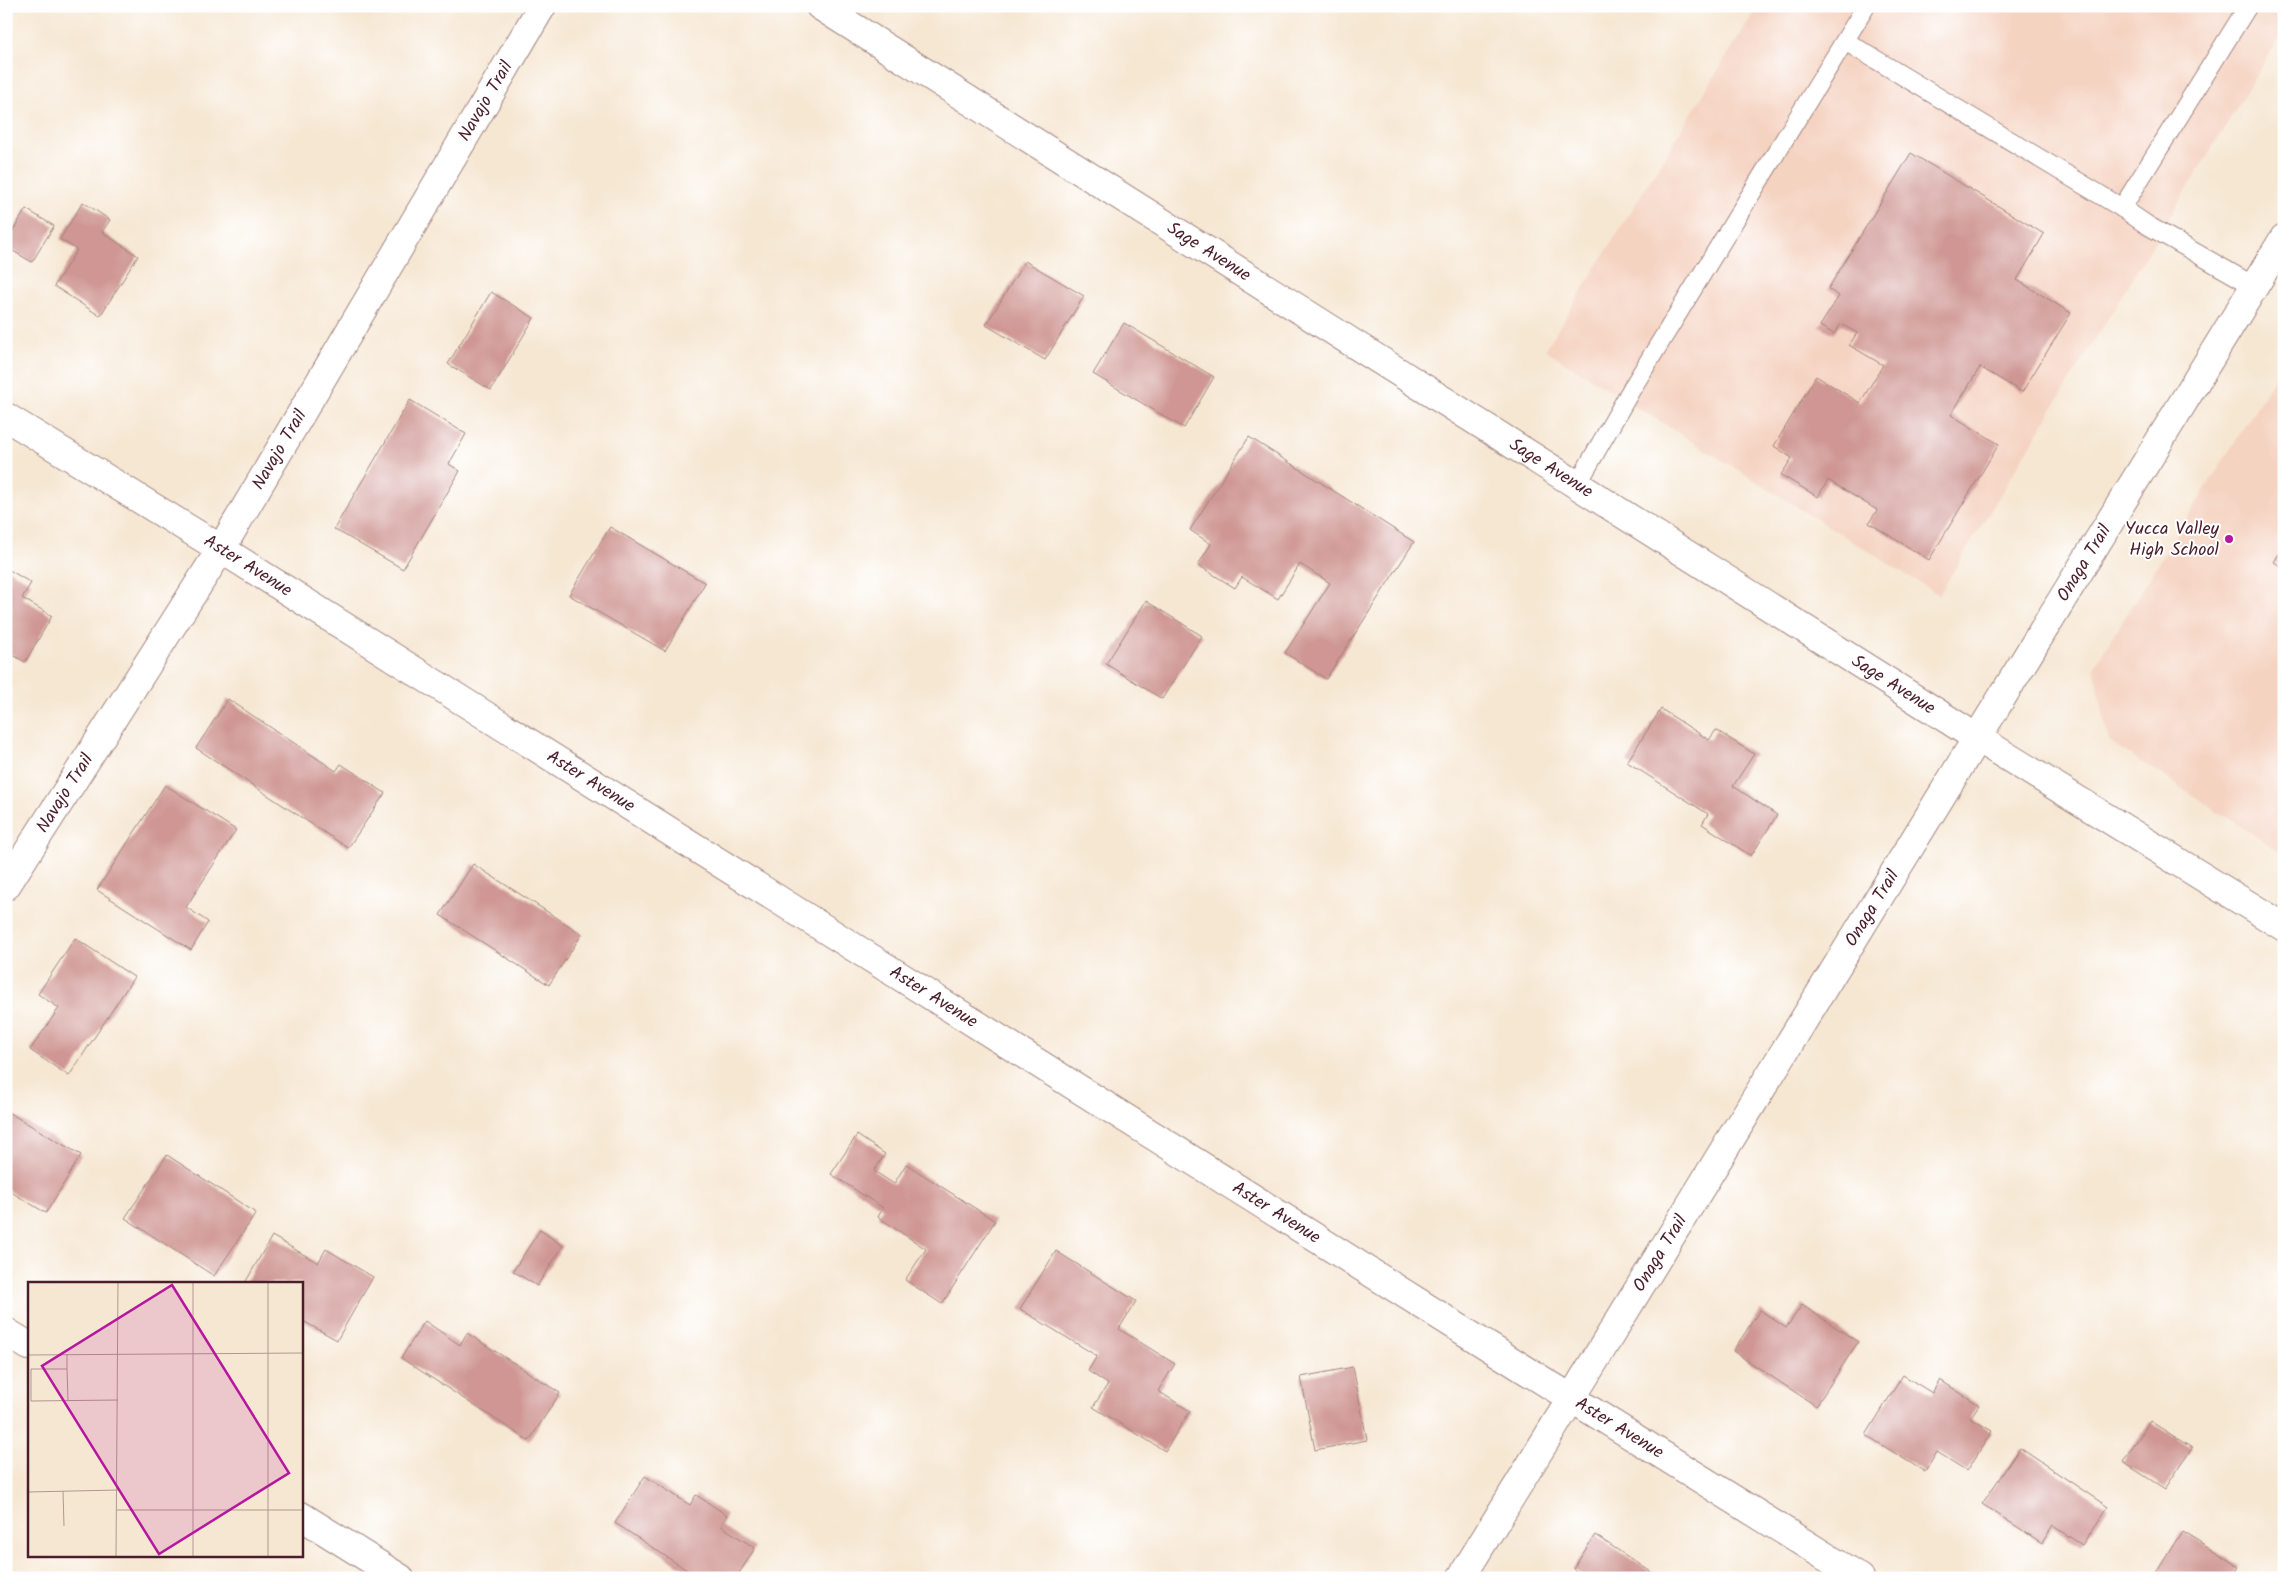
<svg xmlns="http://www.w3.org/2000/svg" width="2290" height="1584" viewBox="0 0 2290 1584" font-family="Kalam,sans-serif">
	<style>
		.built { fill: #f5d3c1 }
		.building { fill: #cf9693 }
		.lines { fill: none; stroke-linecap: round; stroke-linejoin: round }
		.service-casing { stroke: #a0837f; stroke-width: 20 }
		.minor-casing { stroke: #a0837f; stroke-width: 30 }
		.tertiary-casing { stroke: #a0837f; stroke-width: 30 }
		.service { stroke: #fff; stroke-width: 18 }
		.minor { stroke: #fff; stroke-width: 28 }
		.tertiary { stroke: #fff; stroke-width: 28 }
		.poi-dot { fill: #b5179e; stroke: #fff; stroke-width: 2 }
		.labels { text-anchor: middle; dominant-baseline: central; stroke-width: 4; stroke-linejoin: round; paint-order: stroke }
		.street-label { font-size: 18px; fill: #4a1f2b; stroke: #fff }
		.poi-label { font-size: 18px; fill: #4a1f2b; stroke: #fff; text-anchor: end }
		.inset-road { fill: none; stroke: #b19790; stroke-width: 1 }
		.view { fill: #b5179e; fill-opacity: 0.15; stroke: #b5179e; stroke-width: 2.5 }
		.inset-edge { fill: none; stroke: #4a1f2b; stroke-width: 2.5 }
	</style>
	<rect width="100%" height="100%" fill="#fff"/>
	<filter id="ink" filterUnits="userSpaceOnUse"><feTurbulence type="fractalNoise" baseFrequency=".02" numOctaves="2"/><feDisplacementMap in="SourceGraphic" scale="10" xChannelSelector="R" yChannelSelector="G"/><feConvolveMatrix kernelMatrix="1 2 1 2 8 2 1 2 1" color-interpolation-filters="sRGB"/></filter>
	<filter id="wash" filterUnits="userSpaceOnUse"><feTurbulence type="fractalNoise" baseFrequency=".0096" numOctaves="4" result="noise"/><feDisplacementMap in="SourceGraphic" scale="20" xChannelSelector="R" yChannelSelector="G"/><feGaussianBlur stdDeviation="1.12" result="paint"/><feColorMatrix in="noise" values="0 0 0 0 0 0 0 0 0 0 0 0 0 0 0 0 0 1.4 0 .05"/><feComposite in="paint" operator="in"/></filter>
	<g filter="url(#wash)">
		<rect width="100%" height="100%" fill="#f6e7d3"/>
		<g class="built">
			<path d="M1758,6H2284V30L1939,595L1545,350Z"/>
			<path d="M2284,363V854L2109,741L2094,667Z"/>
		</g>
		<g id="blocks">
			<g class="building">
				<path d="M1911,153L2044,234L2017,280L2071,313L2022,392L1980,367L1951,415L1999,444L1929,560L1869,523L1877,510L1828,480L1818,497L1781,475L1792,458L1774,446L1816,376L1860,403L1883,365L1849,345L1857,333L1841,324L1834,334L1820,326L1839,296L1828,289Z"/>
				<path d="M83,202L110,220L102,232L138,256L100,316L54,286L77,250L60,239Z"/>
				<path d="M26,209L54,226L32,262L6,247V242Z"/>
				<path d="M1025,261L1084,296L1045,360L986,325Z"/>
				<path d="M491,292L534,318L491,390L448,364Z"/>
				<path d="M1124,323L1214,377L1184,428L1093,374Z"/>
				<path d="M410,400L466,434L449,464L460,471L403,569L334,529Z"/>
				<path d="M1249,437L1414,542L1326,679L1285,653L1330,583L1300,564L1278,599L1242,577L1235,588L1198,565L1211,544L1190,530Z"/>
				<path d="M610,527L705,583L665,651L569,595Z"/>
				<path d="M2284,546V568L2274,562Z"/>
				<path d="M6,568L31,583L22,598L52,616L25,662L6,651Z"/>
				<path d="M1146,601L1202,636L1162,699L1106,664Z"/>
				<path d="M228,699L336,771L341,764L385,793L348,848L196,748Z"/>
				<path d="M1661,709L1709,740L1716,730L1754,754L1733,786L1777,815L1751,856L1702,824L1708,814L1627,762Z"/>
				<path d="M165,785L236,830L186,907L208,922L191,950L97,890Z"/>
				<path d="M473,864L582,934L549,985L440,915Z"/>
				<path d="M75,938L134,977L69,1076L30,1050L59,1008L38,994Z"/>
				<path d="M6,1111L81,1155L46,1213L6,1189Z"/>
				<path d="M857,1135L885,1154L874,1171L894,1184L906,1164L995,1221L942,1304L905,1280L926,1249L878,1217L883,1208L831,1174Z"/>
				<path d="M167,1155L256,1213L214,1276L125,1218Z"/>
				<path d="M540,1230L563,1246L537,1286L513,1271Z"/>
				<path d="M272,1236L318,1263L326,1249L373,1277L337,1340L301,1320V1283H245Z"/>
				<path d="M1056,1251L1136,1301L1119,1329L1175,1364L1158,1391L1190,1411L1165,1451L1093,1407L1108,1384L1088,1371L1097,1356L1020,1309Z"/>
				<path d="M1802,1305L1858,1342L1816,1406L1733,1351L1760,1310L1786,1328Z"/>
				<path d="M425,1321L460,1345L467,1333L560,1393L529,1441L401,1358Z"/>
				<path d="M1353,1367L1367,1440L1315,1450L1301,1377Z"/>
				<path d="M1903,1375L1932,1393L1940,1380L1979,1405L1970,1418L1992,1431L1967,1471L1937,1452L1925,1472L1866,1435Z"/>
				<path d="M2150,1421L2192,1448L2165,1489L2123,1462Z"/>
				<path d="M2020,1448L2108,1507L2082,1545L2053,1526L2042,1543L1982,1504Z"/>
				<path d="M645,1476L690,1505L696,1495L727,1515L721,1526L755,1548L736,1578H699L615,1523Z"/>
				<path d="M2182,1531L2239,1566L2231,1578H2153Z"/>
				<path d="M1595,1535L1660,1578H1585L1573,1569Z"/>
			</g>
		</g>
	</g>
	<g filter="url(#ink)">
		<use href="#blocks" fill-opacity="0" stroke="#a0837f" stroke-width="1"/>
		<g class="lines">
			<defs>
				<g id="service">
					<path d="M2248,6L2122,208L2147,225L2254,286"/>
					<path d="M1845,41L2122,208"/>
					<path d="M1577,485L1631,390L1866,6"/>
				</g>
				<g id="minor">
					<path id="s1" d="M820,6L1977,738"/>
					<path id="s2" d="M6,417L221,549L1521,1367L1860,1578"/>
					<path id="s3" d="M6,886L221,549L542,6"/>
					<path d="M6,1332L29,1346"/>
					<path d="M301,1516L400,1578"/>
				</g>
				<g id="tertiary">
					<path d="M1977,738L2284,927"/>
					<path id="s4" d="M1461,1578L2284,238"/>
				</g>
			</defs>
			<use href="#service" class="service-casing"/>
			<use href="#minor" class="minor-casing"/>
			<use href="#tertiary" class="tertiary-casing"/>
			<use href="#service" class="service"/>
			<use href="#minor" class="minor"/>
			<use href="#tertiary" class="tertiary"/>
		</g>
	</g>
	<circle class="poi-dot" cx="2229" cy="539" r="5"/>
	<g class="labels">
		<g class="street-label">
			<text stroke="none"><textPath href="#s3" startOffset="920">Navajo Trail</textPath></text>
			<text stroke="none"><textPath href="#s1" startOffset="460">Sage Avenue</textPath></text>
			<text stroke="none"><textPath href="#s3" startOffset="515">Navajo Trail</textPath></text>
			<text stroke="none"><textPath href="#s1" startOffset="865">Sage Avenue</textPath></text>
			<text stroke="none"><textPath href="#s4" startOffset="1191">Onaga Trail</textPath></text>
			<text stroke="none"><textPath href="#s2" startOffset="284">Aster Avenue</textPath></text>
			<text stroke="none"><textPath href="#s1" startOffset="1270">Sage Avenue</textPath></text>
			<text stroke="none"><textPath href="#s2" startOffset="689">Aster Avenue</textPath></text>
			<text stroke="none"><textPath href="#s3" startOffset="110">Navajo Trail</textPath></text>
			<text stroke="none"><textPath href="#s4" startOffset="786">Onaga Trail</textPath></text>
			<text stroke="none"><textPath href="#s2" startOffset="1094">Aster Avenue</textPath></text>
			<text stroke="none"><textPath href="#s2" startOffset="1499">Aster Avenue</textPath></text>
			<text stroke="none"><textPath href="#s4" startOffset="381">Onaga Trail</textPath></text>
			<text stroke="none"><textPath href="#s2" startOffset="1904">Aster Avenue</textPath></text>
		</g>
		<g class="poi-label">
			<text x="2219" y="529">Yucca Valley<tspan x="2219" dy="21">High School</tspan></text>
		</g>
	</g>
	<g transform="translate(28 1282)">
		<rect width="275" height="275" fill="#f6e7d3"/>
		<path class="inset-road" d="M165,0V275M240,0V275M39,72V87H3V119L90,118M0,73L275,71M39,87L40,119M35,209L36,244M0,210L90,208M89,228H275M88,275L90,0"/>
		<path class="view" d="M144,3L261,191L131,272L14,84Z"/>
		<rect width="275" height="275" class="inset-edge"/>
	</g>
	<rect width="2290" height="1584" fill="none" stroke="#fff" stroke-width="25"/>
</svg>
